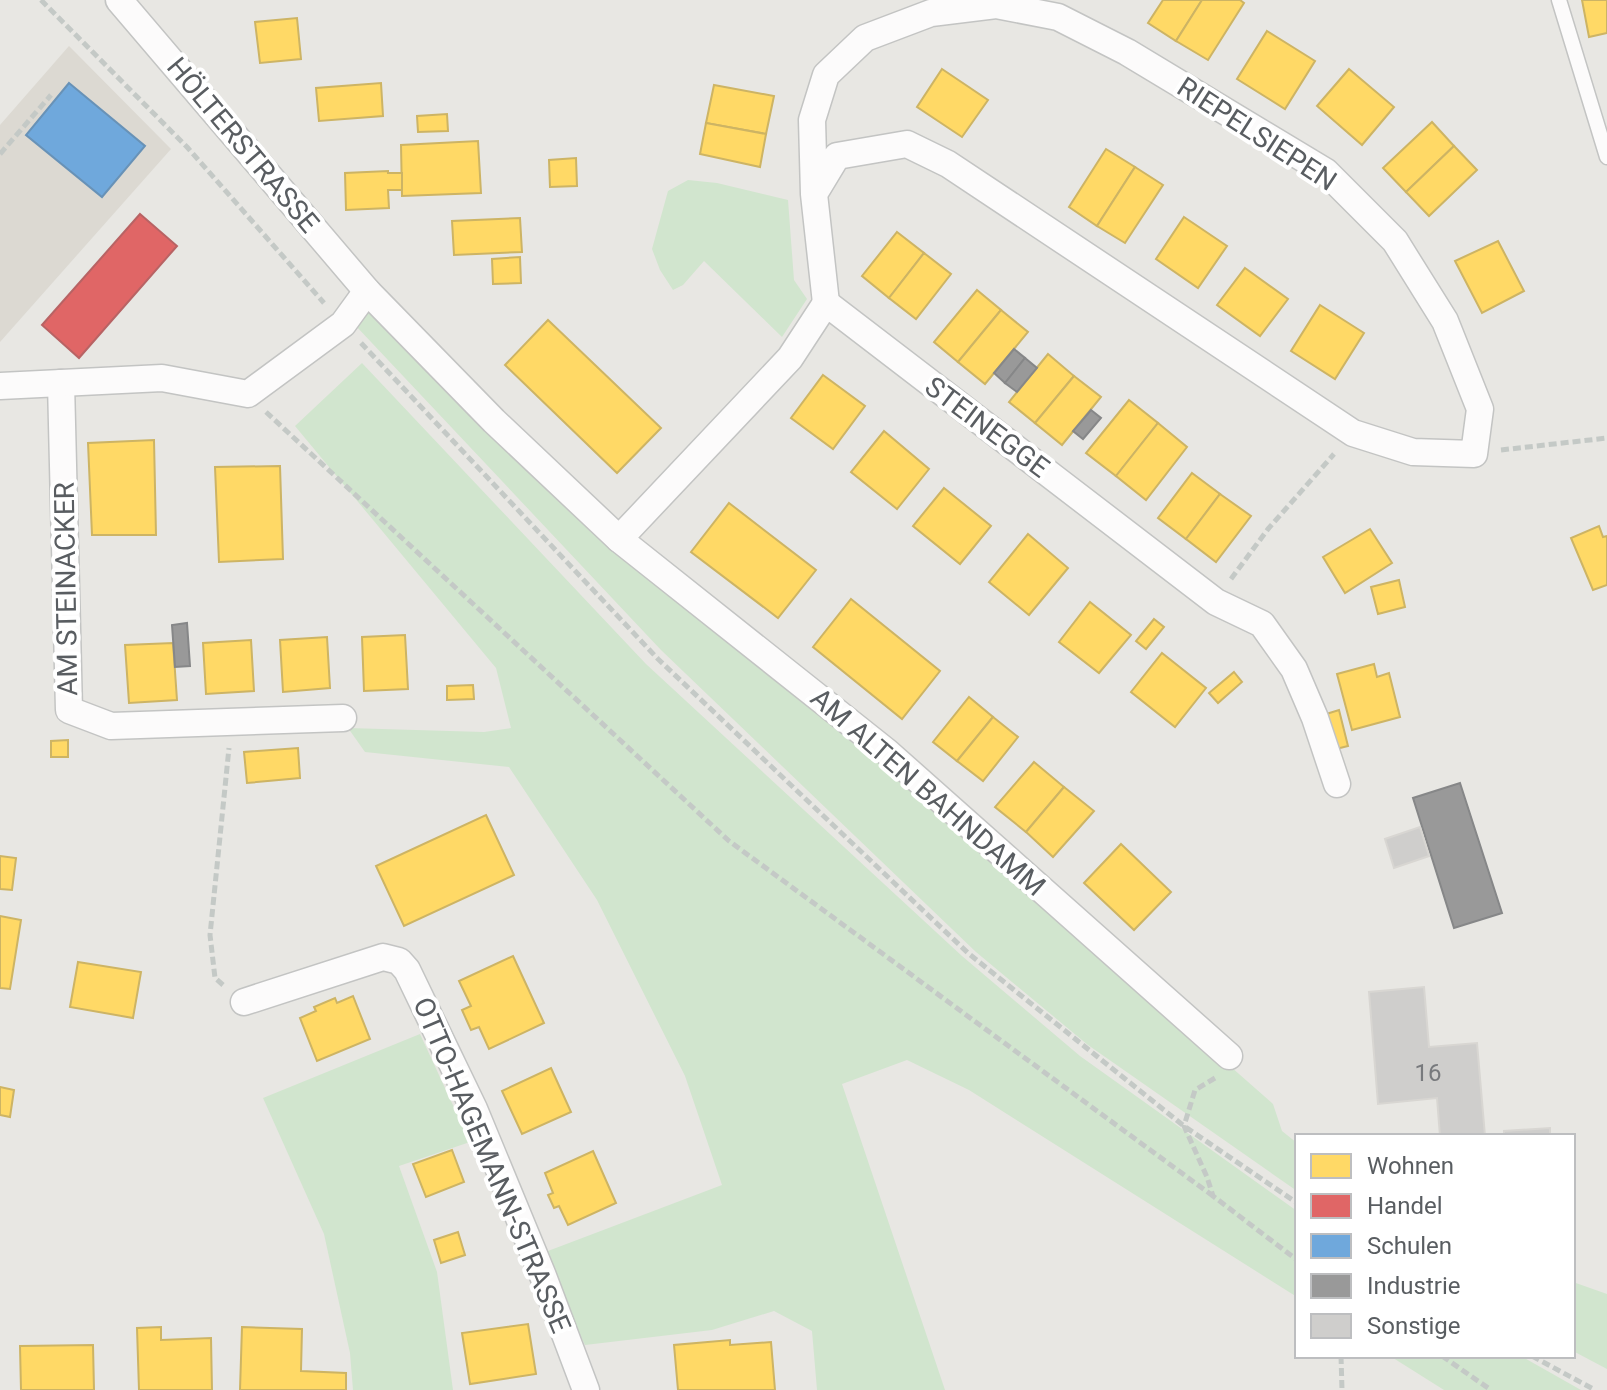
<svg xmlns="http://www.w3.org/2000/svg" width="1607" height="1390" viewBox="0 0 1607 1390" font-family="Roboto,sans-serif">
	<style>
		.education { fill: #dcd9d2 }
		.green { fill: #d1e5ce }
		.homes { fill: #ffd966; stroke: #cdb464; stroke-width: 2 }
		.shops { fill: #e06666; stroke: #b86364; stroke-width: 2 }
		.schools { fill: #6fa8dc; stroke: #6892b7; stroke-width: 2 }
		.industry { fill: #999; stroke: #868788; stroke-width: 2 }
		.building { fill: #cfcecc; stroke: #d8d6d2; stroke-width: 2 }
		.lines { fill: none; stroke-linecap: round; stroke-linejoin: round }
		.service-casing { stroke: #c3c4c3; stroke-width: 17 }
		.minor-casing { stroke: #c3c4c3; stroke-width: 29 }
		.path { stroke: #c4c9c6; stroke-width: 5; stroke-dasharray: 8 4; stroke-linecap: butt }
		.service { stroke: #fcfbfb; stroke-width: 14 }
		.minor { stroke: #fcfbfb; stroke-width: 26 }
		.labels { text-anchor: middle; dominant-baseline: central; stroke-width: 8; stroke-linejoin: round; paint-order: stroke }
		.number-label { font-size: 24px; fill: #787a7d }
		.street-label { font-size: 28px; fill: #595d61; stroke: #fff }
	</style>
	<rect width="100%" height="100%" fill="#e8e7e3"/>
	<path class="education" d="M69,46L171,149L0,342V125Z"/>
	<g class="green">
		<path d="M688,180L717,183L788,200L794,280L807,299L782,337L704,261L683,285L673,290L660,270L652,249L668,191Z"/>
		<path d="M372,305L490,424L920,784L1114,964L1273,1104L1282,1131L1297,1143V1191L1088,1045L976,952L661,650L355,325Z"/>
		<path d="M362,363L646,664L962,956L1080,1056L1297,1211V1297L969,1090L907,1060L842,1084L945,1390H817L812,1331L774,1311L712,1330L585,1345L540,1254L722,1185L685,1076L597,900L509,767L365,752L348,728L484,732L511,728L496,668L295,426Z"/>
		<path d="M420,1034L470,1142L399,1166L437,1272L453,1390H353L350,1353L324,1234L263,1098Z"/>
		<path d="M1573,1282L1607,1294V1369L1573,1351Z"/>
		<path d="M1390,1356H1521L1581,1390H1444Z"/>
	</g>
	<g class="homes">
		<path d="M1163,0H1202L1176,41L1148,23Z"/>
		<path d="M1202,0H1240L1244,3L1208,60L1176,41Z"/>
		<path d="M1582,0H1607V33L1589,37Z"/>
		<path d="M297,18L301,59L260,63L255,22Z"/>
		<path d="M1267,31L1315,61L1285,109L1237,79Z"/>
		<path d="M942,69L988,100L962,137L917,107Z"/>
		<path d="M1349,69L1394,107L1362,145L1317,106Z"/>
		<path d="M381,83L383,116L319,121L316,88Z"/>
		<path d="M714,85L774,96L766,134L706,123Z"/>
		<path d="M447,114L448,131L418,132L417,116Z"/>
		<path d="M1432,122L1454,146L1406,192L1383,168Z"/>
		<path d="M706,123L766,134L760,167L700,154Z"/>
		<path d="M478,141L481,193L402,196L401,145Z"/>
		<path d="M1454,146L1477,170L1429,216L1406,192Z"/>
		<path d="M1106,149L1135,167L1097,226L1069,207Z"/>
		<path d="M576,158L577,186L550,187L549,160Z"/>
		<path d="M1135,167L1163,185L1125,243L1097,226Z"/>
		<path d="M388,171V173H402V190H388L389,208L346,210L345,173Z"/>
		<path d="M1184,217L1227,246L1198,288L1156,259Z"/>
		<path d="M520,218L522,252L454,255L452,221Z"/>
		<path d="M897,232L924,253L889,298L862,276Z"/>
		<path d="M1498,241L1524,291L1482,313L1455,261Z"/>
		<path d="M924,253L951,274L916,319L889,298Z"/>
		<path d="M520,257L521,283L493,284L492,259Z"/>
		<path d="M1245,268L1288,299L1260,336L1217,305Z"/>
		<path d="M977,290L1001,310L958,362L934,342Z"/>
		<path d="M1320,305L1364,333L1335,379L1291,351Z"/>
		<path d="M1001,310L1028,332L985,384L958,362Z"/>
		<path d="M548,320L661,428L617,473L505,365Z"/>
		<path d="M1048,354L1074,376L1035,423L1009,402Z"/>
		<path d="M823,375L865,406L833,449L791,418Z"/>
		<path d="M1074,376L1101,397L1062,445L1035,423Z"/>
		<path d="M1129,400L1158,423L1116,476L1086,453Z"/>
		<path d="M1158,423L1187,447L1146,500L1116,476Z"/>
		<path d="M884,431L929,469L897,509L851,472Z"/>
		<path d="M154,440L156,535H92L88,443Z"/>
		<path d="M280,466L283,559L219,562L215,467Z"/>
		<path d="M1192,473L1220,494L1186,539L1158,518Z"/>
		<path d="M944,488L991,526L960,564L913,526Z"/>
		<path d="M1220,494L1251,516L1216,562L1186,539Z"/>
		<path d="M729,503L816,570L778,618L691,552Z"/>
		<path d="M1599,526L1603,537L1607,536V585L1593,590L1571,538Z"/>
		<path d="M1370,529L1392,563L1345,593L1323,557Z"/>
		<path d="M1028,534L1068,568L1029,615L989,582Z"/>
		<path d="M1399,580L1405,607L1378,614L1371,587Z"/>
		<path d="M851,599L940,671L902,719L813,647Z"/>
		<path d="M1090,602L1131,635L1099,673L1059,642Z"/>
		<path d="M1154,619L1164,627L1146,649L1136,641Z"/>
		<path d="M405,635L408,689L364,691L362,637Z"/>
		<path d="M327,637L330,688L283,692L280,640Z"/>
		<path d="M251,640L254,691L206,694L203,643Z"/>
		<path d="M173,643L177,700L129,703L125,645Z"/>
		<path d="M1162,653L1206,688L1175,727L1131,692Z"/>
		<path d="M1374,664L1377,677L1389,673L1400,717L1352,730L1337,674Z"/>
		<path d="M1234,672L1242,682L1218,703L1209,693Z"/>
		<path d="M473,685L474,699L447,700V686Z"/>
		<path d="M969,697L993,717L957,761L933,742Z"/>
		<path d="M1339,710L1348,746L1332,750L1323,715Z"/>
		<path d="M993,717L1018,737L983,781L957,761Z"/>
		<path d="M68,740V757H51V741Z"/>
		<path d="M298,748L300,778L247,783L244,752Z"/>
		<path d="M1034,762L1064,787L1026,832L995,807Z"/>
		<path d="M1064,787L1094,811L1053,857L1026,832Z"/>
		<path d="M486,815L514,875L404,926L376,866Z"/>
		<path d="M1121,844L1171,892L1134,930L1084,883Z"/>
		<path d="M0,856L16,858L12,890L0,889Z"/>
		<path d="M0,916L21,920L10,989L0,988Z"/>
		<path d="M513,956L544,1023L489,1049L479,1027L471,1030L462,1010L471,1006L459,981Z"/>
		<path d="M78,962L141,972L133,1018L70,1007Z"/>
		<path d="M353,996L370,1039L317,1061L300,1018L316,1011L314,1007L335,998L337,1003Z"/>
		<path d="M551,1068L571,1112L522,1134L502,1091Z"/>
		<path d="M0,1087L14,1090L10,1117L0,1115Z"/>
		<path d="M452,1150L464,1182L426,1197L413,1164Z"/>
		<path d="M593,1151L616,1203L568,1225L559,1206L554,1208L548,1195L553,1193L545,1173Z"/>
		<path d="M458,1232L465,1255L441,1263L434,1240Z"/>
		<path d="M528,1324L536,1374L470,1384L462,1333Z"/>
		<path d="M161,1327V1340L211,1338L212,1390H139L137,1328Z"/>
		<path d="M242,1327L302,1329L301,1371L346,1373V1390H240Z"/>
		<path d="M730,1340V1345L771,1342L775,1390H678L674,1345Z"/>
		<path d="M93,1345L94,1390H21L20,1346Z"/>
	</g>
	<path class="shops" d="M140,214L177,246L79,358L42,325Z"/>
	<path class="schools" d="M69,83L145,146L102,197L26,135Z"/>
	<g class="industry">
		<path d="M1014,349L1025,358L1005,383L994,373Z"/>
		<path d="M1025,358L1037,368L1017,392L1005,383Z"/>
		<path d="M1091,410L1101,418L1083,439L1073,431Z"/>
		<path d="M187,623L190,666L175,667L172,625Z"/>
		<path d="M1460,783L1502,913L1454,928L1413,798Z"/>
	</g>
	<g class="building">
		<path d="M1420,827L1429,856L1394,868L1385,839Z"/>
		<path d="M1424,987L1429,1047L1477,1043L1485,1136H1440L1437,1098L1378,1104L1369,992Z"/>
		<path d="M1550,1128V1136H1504V1131Z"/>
	</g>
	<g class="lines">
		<defs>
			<path id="service" d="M1559,0L1607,157"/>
			<g id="minor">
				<path d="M119,0L367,291L494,421L619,539L887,752L1229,1056"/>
				<path d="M814,194L837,156L907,144L948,164L1353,433L1413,452L1474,454L1480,409L1445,321L1395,241L1326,172L1127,52L1058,17L996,5L931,13L865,38L826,75L812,120L814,194L826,303"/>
				<path d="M61,383L69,710L111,726L343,718"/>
				<path d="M0,386L162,378L248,394L343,324L367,291"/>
				<path d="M619,539L790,358L826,303L1216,602L1262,624L1294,669L1315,718L1337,784"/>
				<path d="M244,1002L383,957L399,961L407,970L474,1109L543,1276L586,1390"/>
			</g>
		</defs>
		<use href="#service" class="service-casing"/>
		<use href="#minor" class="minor-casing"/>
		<g class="path">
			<path d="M41,0L187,147L324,303"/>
			<path d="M0,154L51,95"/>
			<path d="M361,343L658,659L968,953L1184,1126L1297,1203"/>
			<path d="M266,412L729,841L1213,1196"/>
			<path d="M1501,450L1607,438"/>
			<path d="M1231,579L1268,529L1334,454"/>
			<path d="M223,985L215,978L210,935L229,748"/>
			<path d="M1215,1078L1195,1090L1184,1126L1207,1177L1213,1196L1297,1260"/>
			<path d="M1341,1356L1342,1390"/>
			<path d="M1442,1356L1491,1390"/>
			<path d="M1532,1356L1595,1390"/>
		</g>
		<use href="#service" class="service"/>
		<use href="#minor" class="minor"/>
	</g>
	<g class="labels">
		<g class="number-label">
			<text x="1428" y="1073">16</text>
		</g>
		<g class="street-label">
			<text transform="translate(1257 134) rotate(33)">RIEPELSIEPEN</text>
			<text transform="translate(243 145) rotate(50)">HÖLTERSTRASSE</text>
			<text transform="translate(987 427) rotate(37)">STEINEGGE</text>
			<text transform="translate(66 589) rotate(-91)">AM STEINACKER</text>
			<text transform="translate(928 792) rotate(41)">AM ALTEN BAHNDAMM</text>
			<text transform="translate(492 1165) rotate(67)">OTTO-HAGEMANN-STRASSE</text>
		</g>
	</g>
	<rect x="1295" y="1134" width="280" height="224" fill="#ffffff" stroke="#bdbec0" stroke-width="2"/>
	<rect x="1311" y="1154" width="40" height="24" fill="#ffd966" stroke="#bdbec0" stroke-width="2"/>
	<text x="1367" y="1174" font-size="24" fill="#595d61">Wohnen</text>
	<rect x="1311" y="1194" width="40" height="24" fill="#e06666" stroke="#bdbec0" stroke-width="2"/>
	<text x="1367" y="1214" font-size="24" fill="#595d61">Handel</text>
	<rect x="1311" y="1234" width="40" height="24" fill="#6fa8dc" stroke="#bdbec0" stroke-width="2"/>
	<text x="1367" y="1254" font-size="24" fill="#595d61">Schulen</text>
	<rect x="1311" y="1274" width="40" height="24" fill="#999999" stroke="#bdbec0" stroke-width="2"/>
	<text x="1367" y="1294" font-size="24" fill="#595d61">Industrie</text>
	<rect x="1311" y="1314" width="40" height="24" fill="#cfcecc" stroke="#bdbec0" stroke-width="2"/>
	<text x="1367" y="1334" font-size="24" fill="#595d61">Sonstige</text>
</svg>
